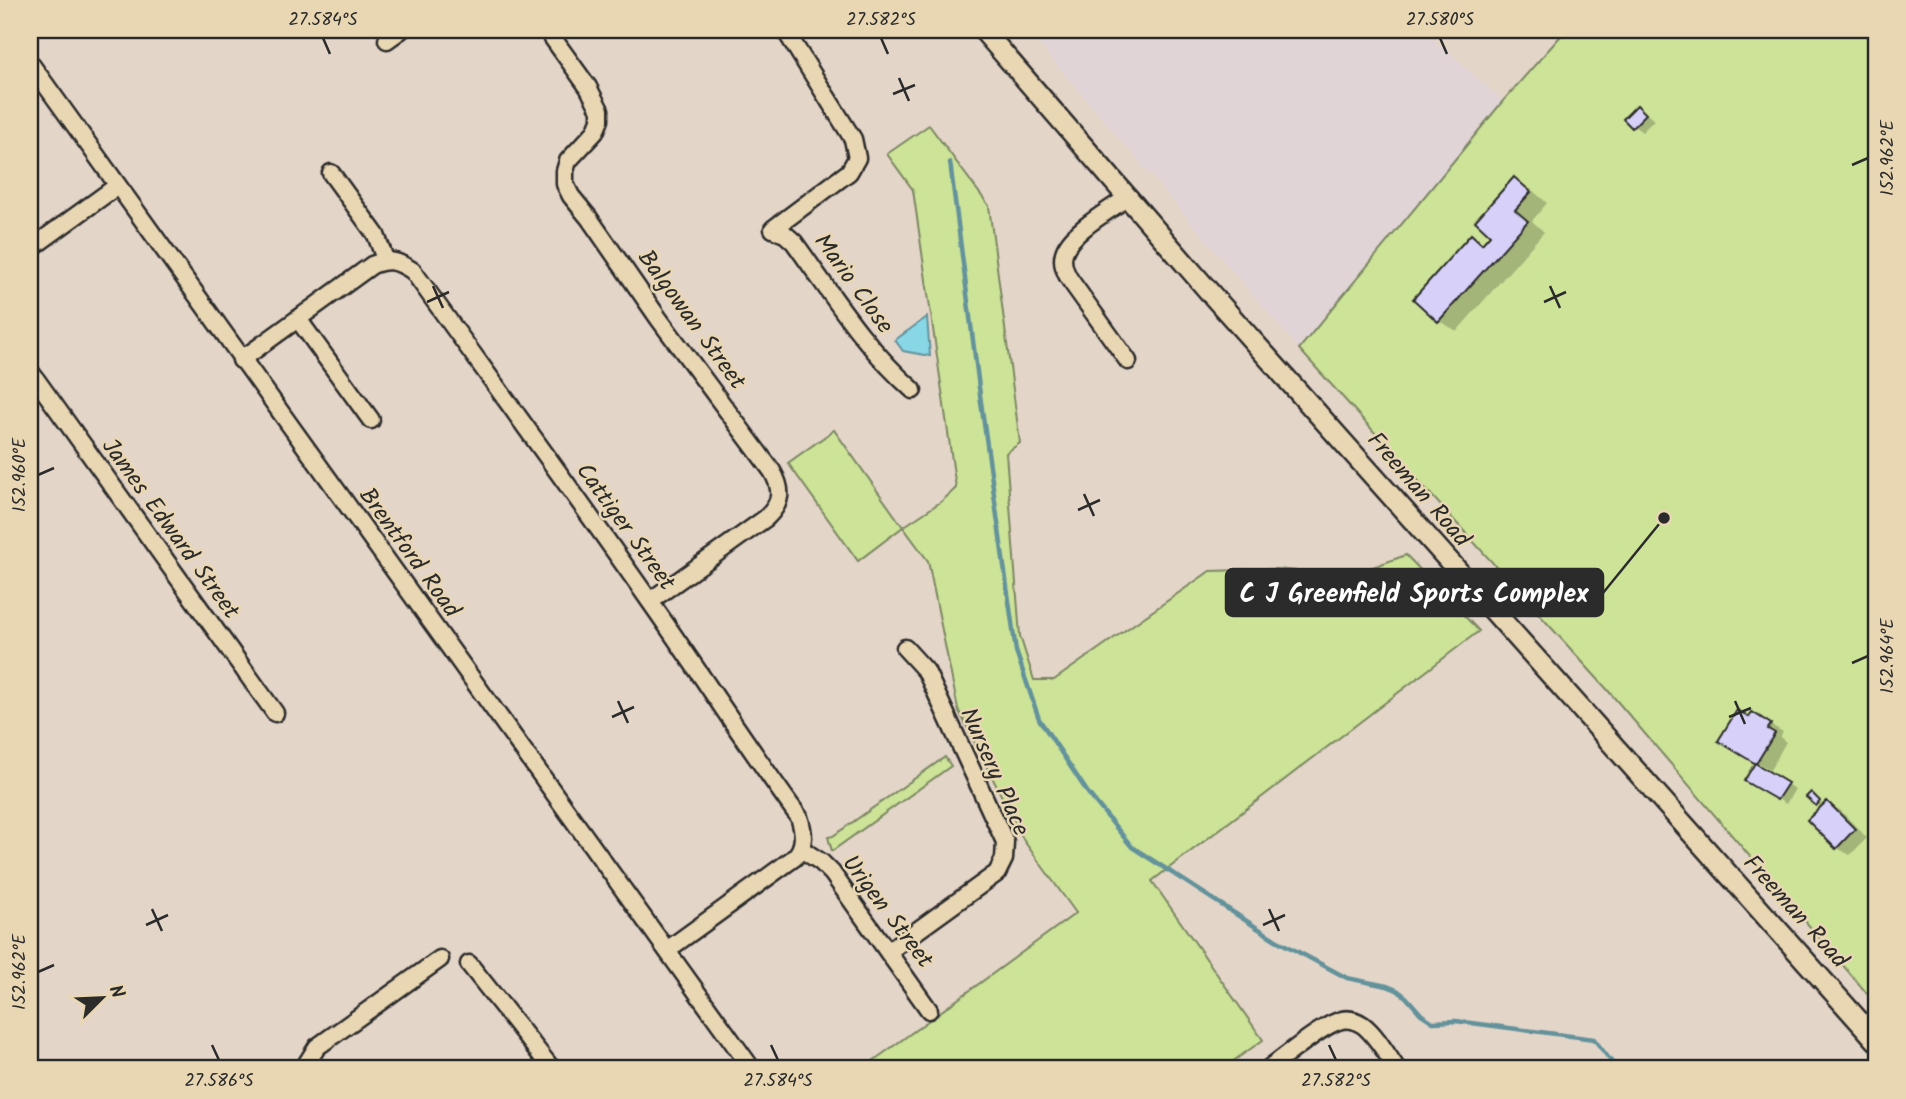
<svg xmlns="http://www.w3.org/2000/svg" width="1906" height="1099" viewBox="0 0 1906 1099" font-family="Kalam,sans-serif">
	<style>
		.built { fill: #e0d4d7 }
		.green { fill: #cce398; stroke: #7c8762; stroke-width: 2 }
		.water { fill: #88d7e6; stroke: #63929b; stroke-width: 2 }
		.shadow { fill: #0003 }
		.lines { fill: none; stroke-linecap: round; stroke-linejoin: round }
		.stream { stroke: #63929b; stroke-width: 4.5 }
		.building { fill: #d7d1f9; stroke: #2b2b2b; stroke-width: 2 }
		.minor-casing { stroke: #2b2b2b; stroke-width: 21 }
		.tertiary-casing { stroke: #2b2b2b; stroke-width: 24 }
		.minor { stroke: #e9d7b4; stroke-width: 16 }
		.tertiary { stroke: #e9d7b4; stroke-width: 19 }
		.ticks { fill: none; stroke: #2b2b2b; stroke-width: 2.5 }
		.labels { text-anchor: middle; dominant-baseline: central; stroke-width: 5; stroke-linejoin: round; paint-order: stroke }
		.street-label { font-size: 24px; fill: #2b2b2b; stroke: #e9d7b4 }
		.leader { fill: none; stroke: #2b2b2b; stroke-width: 2.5 }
		.callout-dot { fill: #2b2b2b; stroke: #e9d7b4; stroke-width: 2.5 }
		.callout { fill: #2b2b2b; stroke: #2b2b2b; stroke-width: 2.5 }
		.callout-label { font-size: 26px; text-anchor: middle; font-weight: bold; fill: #fff }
		.neatline { fill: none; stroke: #2b2b2b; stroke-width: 2.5 }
		.ticks-label { font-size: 18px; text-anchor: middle; fill: #2b2b2b }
	</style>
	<rect width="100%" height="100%" fill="#e4d5c9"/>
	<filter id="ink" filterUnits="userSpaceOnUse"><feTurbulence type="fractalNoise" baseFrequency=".0143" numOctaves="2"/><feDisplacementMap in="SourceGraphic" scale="14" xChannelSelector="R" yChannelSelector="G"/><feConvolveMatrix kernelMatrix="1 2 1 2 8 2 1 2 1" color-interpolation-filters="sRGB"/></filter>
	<g filter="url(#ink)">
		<path class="built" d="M1027,30H1423L1503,101L1299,349Z"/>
		<g class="green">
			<path d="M1566,30H1876V1004L1605,687L1299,349L1503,101Z"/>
			<path d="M929,125L989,206L1020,443L1006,453L1020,636L1034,680H1054L1210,571L1276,569L1348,576L1406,555L1479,631L1152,881L1263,1040L1222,1069H862L1076,913L1024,841L958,709L928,561L903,527L858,561L788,463L834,430L903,527L942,501L956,488L913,190L887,154Z"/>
			<path d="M945,757L951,766L832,851L828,837L833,836Z"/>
		</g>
		<path class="water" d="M927,317L930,356L903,351L895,340Z"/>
		<g class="shadow">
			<path d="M1638,107L1654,120L1642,132L1625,119Z"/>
			<path d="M1515,179L1532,190L1547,203L1532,221L1544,232L1457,331L1439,321L1471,236L1484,244L1492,235Z"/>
			<path d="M1753,714L1783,732L1780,737L1786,742L1770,770L1720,740L1750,719Z"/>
			<path d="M1755,766L1795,789L1786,804L1747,780Z"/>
			<path d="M1814,796L1824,806L1827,803L1840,810L1867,838L1850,855L1837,848L1822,808L1817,805Z"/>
		</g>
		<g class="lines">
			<path class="stream" d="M950,162L980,395L1016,651L1039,719L1088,793L1132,847L1276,940L1347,978L1387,986L1397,990L1406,997L1421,1014L1433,1022L1456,1021L1594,1039L1617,1069"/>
		</g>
		<g class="building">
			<path d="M1637,105L1646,114L1632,128L1623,119Z"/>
			<path d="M1514,177L1531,192L1515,210L1528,221L1438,322L1413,299L1471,234L1482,244L1490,235L1475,221Z"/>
			<path d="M1737,710L1749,717L1752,712L1771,724L1768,729L1775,733L1756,764L1718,741Z"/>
			<path d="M1755,763L1788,783L1777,800L1744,781Z"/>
			<path d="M1811,792L1820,801L1816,806L1806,797Z"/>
			<path d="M1827,801L1855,829L1836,849L1807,820Z"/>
		</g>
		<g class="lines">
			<defs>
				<g id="minor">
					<path d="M547,30L588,87L600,110V120L595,132L568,161L565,171V184L571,196L589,218L659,319L772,471C783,490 782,503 766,518L650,601"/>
					<path d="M785,30L853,139L857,158L849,172L773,229L785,234L794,242C831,293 865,348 913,390"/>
					<path d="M387,40L401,30"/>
					<path d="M30,63L752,1069"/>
					<path d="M331,173L376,235L385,259"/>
					<path d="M30,249L117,186"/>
					<path d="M298,319L371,420"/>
					<path d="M241,360L372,265C389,258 398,261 413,271C492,381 573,491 651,603C701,674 748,747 799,817C804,832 806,846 794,858L667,950"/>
					<path d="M1128,361L1070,280C1065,272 1061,263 1064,253C1070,232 1110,210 1128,197"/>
					<path d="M30,371L275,713"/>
					<path d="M801,849L821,862L832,873L929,1010"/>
					<path d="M889,951L997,873L1004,859L1005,842L926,671L905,648"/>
					<path d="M469,964L552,1069"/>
					<path d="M308,1069L307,1063L317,1047L440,959"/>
					<path d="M1268,1069C1285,1057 1323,1024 1342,1020C1350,1018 1357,1021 1363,1025C1377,1036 1387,1055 1397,1069"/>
				</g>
				<path id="tertiary" d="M983,30L1212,295L1876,1040"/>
			</defs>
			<use href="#minor" class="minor-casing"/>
			<use href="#tertiary" class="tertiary-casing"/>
			<use href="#minor" class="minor"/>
			<use href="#tertiary" class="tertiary"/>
		</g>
	</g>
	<path class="ticks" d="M323,38L330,54M881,38L888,54M1440,38L1447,54M899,78L909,101M893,94L915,85M1852,165L1868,158M433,286L443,308M1550,286L1560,308M427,302L449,292M1544,302L1566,292M38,475L54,468M1084,494L1094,516M1078,510L1100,500M1852,663L1868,656M618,701L628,723M1735,701L1745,724M612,717L634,707M1729,717L1751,708M152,909L162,931M1269,909L1279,931M146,925L168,915M1263,925L1285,915M38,972L54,965M212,1045L219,1060M771,1045L778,1060M1329,1045L1336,1060"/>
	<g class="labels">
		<g class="street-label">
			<text transform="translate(853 284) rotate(54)">Mario Close</text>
			<text transform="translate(691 320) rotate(54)">Balgowan Street</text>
			<text transform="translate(1418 490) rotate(49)">Freeman Road</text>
			<text transform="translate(625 527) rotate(54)">Cattiger Street</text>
			<text transform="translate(170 529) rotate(54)">James Edward Street</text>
			<text transform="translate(409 553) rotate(54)">Brentford Road</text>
			<text transform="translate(994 772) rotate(66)">Nursery Place</text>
			<text transform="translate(887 912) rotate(53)">Urigen Street</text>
			<text transform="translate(1795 912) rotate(48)">Freeman Road</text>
		</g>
	</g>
	<path class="leader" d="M1664 518L1603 593"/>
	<circle class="callout-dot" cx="1664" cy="518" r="7"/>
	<rect class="callout" x="1226" y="569" width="377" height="47" rx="7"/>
	<g class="callout-label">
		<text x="1414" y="602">C J Greenfield Sports Complex</text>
	</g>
	<rect width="1906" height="1099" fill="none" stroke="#e9d7b4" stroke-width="77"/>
	<g transform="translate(102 998) rotate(66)" stroke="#e9d7b4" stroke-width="5" paint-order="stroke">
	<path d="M0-5L12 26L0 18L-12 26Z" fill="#2b2b2b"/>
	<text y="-10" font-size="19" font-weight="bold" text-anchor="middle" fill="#2b2b2b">N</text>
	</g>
	<rect x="38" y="38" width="1830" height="1022" class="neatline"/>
	<g class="ticks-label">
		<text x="323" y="25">27.584°S</text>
		<text x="881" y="25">27.582°S</text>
		<text x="1440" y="25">27.580°S</text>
		<text transform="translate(1887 158) rotate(-90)" y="6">152.962°E</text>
		<text transform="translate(19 475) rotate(-90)" y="6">152.960°E</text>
		<text transform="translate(1887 656) rotate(-90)" y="6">152.964°E</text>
		<text transform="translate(19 972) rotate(-90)" y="6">152.962°E</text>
		<text x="219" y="1086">27.586°S</text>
		<text x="778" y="1086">27.584°S</text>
		<text x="1336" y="1086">27.582°S</text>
	</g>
</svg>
